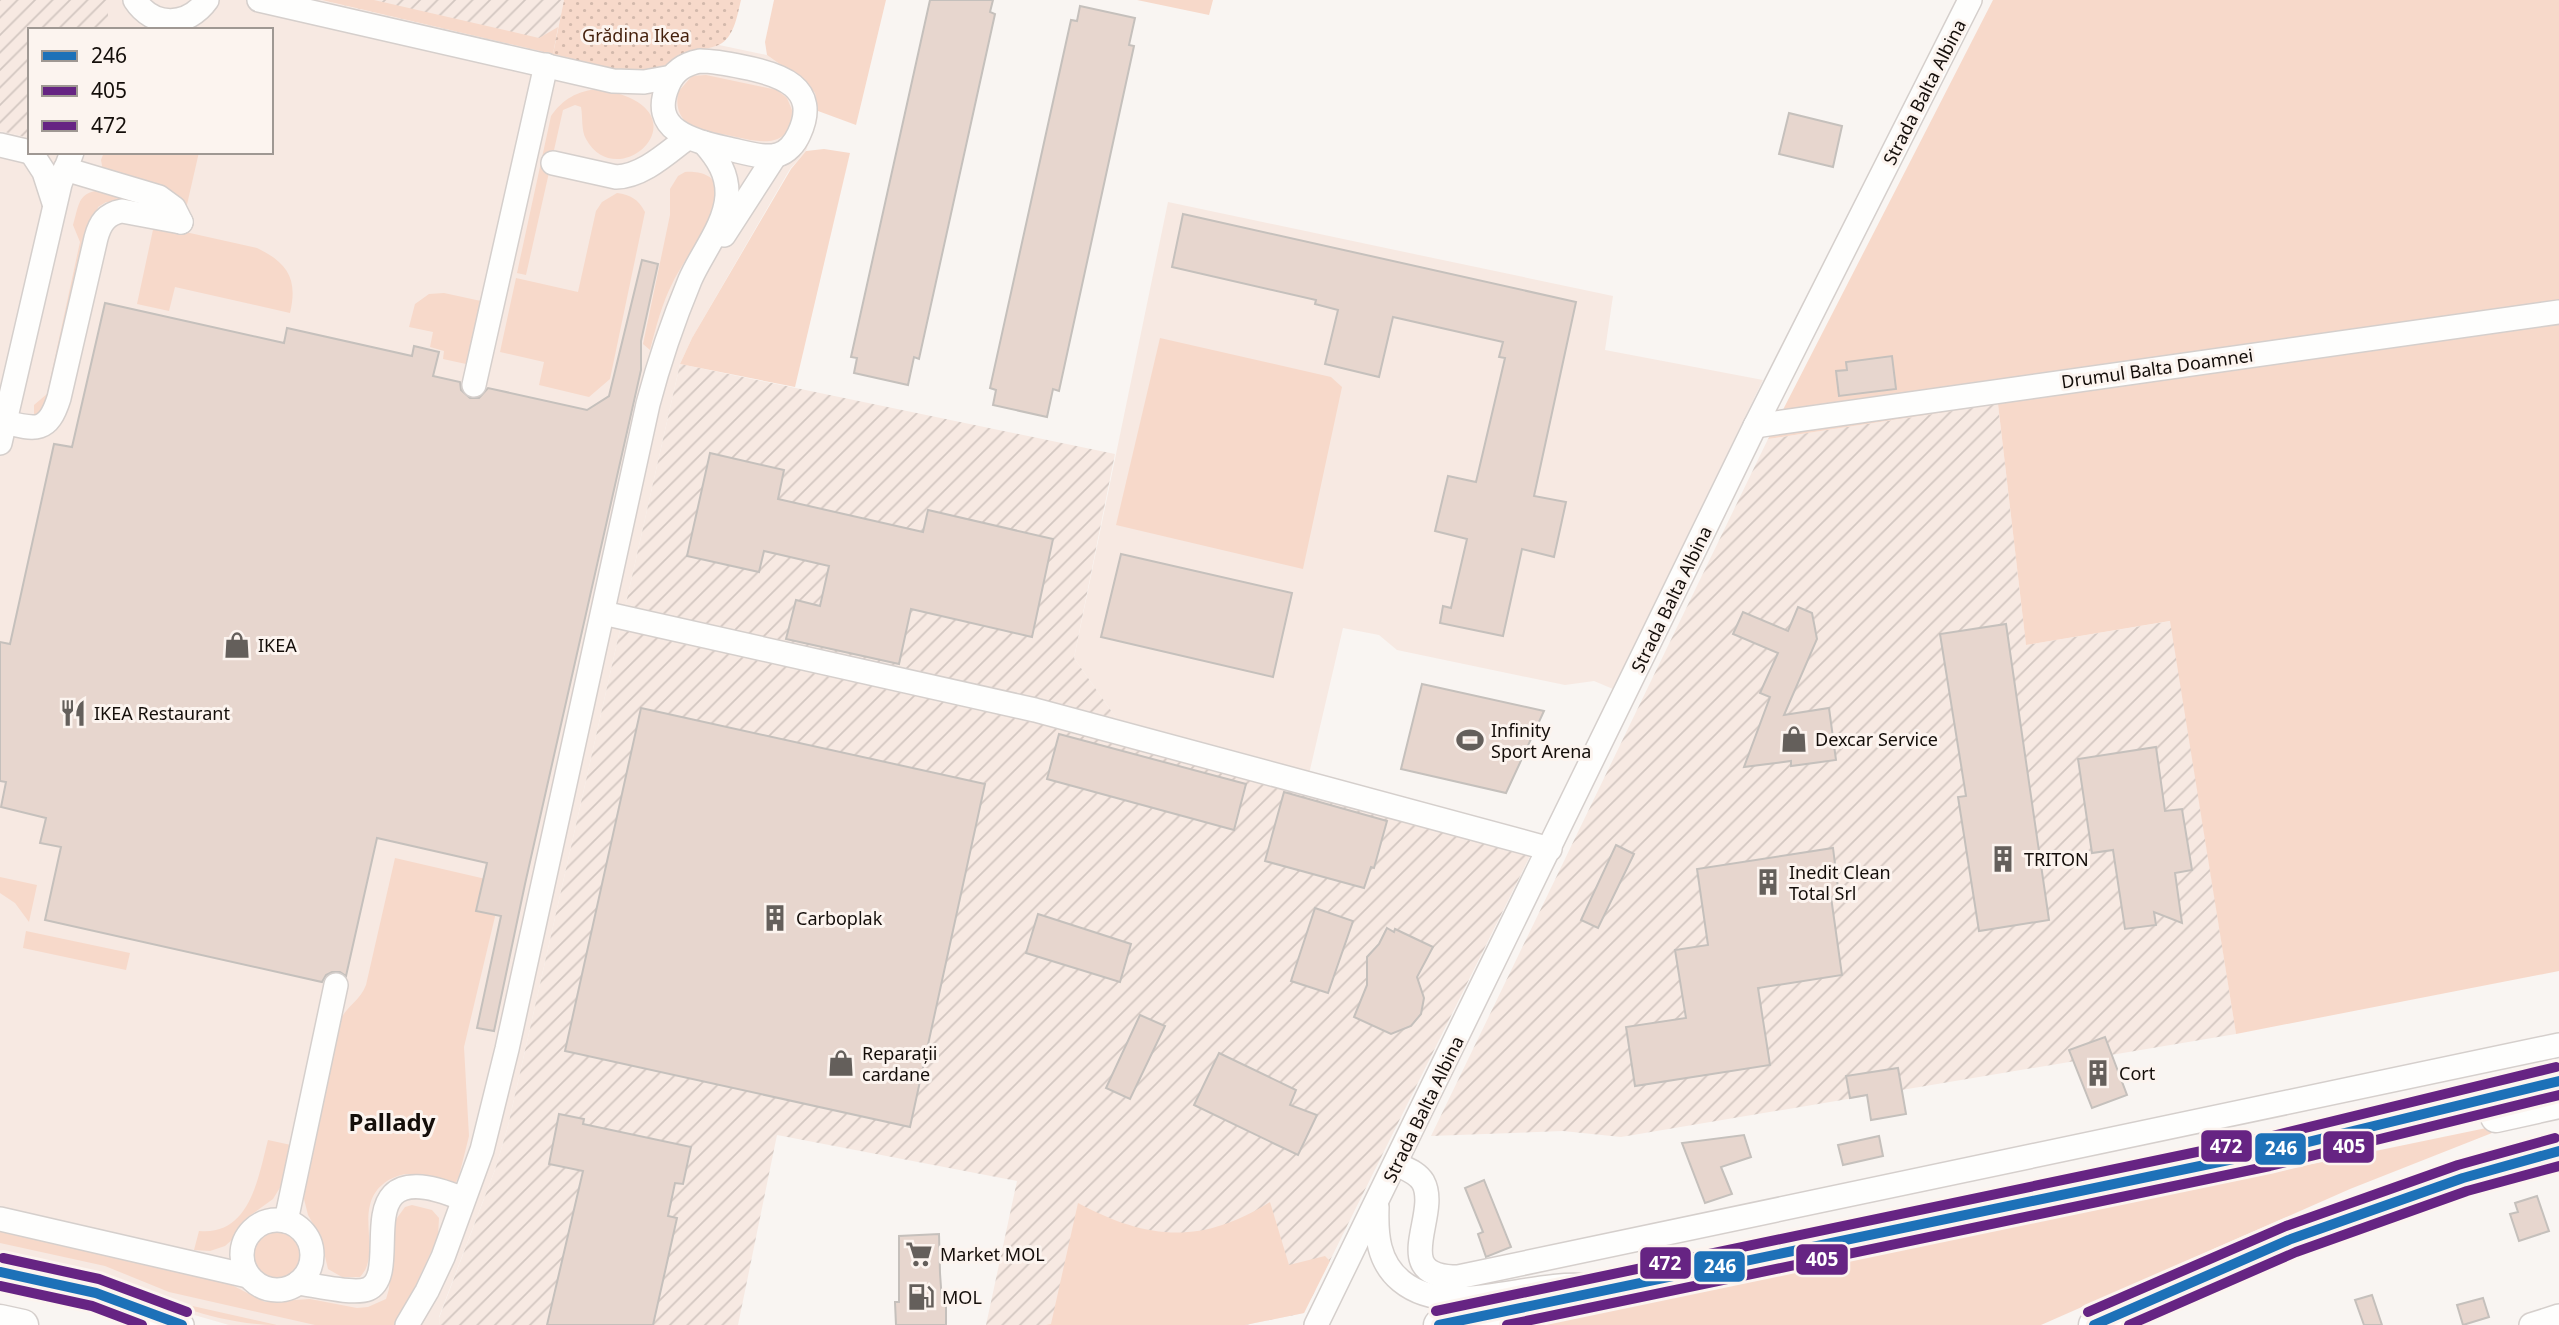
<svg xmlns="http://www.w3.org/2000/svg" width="2559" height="1325" viewBox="0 0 2559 1325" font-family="'Noto Sans',sans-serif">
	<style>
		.built { fill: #f7e9e2 }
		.industrial { fill: url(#industrial-furrows) }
		.green { fill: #f7d9ca }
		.garden { fill: url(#garden-dots) }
		.building { fill: #e7d6ce; stroke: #c5c0bc; stroke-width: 2 }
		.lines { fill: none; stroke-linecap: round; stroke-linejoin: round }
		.minor-casing { stroke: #d5cfcc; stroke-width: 26 }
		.major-casing { stroke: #d5cfcc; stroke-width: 33 }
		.minor { stroke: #fefefd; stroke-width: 23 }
		.major { stroke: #fefefd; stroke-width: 30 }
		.bus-1-casing { stroke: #fcf4ef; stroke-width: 16 }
		.bus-2-casing { stroke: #fcf4ef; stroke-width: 16 }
		.bus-3-casing { stroke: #fcf4ef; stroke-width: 16 }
		.bus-1 { stroke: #1d71b8; stroke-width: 10 }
		.bus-2 { stroke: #662483; stroke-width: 10 }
		.bus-3 { stroke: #662483; stroke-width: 10 }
		.labels { text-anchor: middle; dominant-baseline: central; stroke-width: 6; stroke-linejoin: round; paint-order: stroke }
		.park-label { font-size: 18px; fill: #431f0b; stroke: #fcf4ef }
		.street-label { font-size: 18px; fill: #140e0a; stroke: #fcf4ef }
		.poi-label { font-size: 18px; fill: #140e0a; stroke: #fcf4ef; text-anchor: start }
		.district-label { font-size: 24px; font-weight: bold; fill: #140e0a; stroke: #fcf4ef }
		.line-badge { stroke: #fcf4ef; stroke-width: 2.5 }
		.badge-label { font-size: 19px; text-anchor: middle; font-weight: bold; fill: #fff }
	</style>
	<defs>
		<pattern id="industrial-furrows" width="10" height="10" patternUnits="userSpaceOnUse" patternTransform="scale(1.75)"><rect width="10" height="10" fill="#f7e9e2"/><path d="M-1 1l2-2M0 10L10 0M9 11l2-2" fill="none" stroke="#d3c7c1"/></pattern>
		<pattern id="garden-dots" width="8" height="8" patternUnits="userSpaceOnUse" patternTransform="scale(1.75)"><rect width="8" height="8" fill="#f7d9ca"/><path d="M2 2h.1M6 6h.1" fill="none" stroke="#d3b9ac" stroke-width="1.8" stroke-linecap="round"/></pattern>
	</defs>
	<rect width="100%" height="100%" fill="#f9f5f2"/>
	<g class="built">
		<path d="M108,0H322L621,70L646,72L684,54L719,45L767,55L802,80L815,93L818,111L806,151L790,169L692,338L680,364L508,1126L496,1167L439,1317L440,1325H229L0,1259V131L30,138V152H271V30H108Z"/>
		<path d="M1168,202L1613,296L1605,350L1763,380L1613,689L1594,681L1565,685L1397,650L1379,635L1343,628L1309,774L1119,722L1074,658Z"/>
	</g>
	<g class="industrial">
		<path d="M0,0H108V30H30V138L0,131Z"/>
		<path d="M322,0H564L553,54Z"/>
		<path d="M680,364L1115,454L1074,658L1119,722L1540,836L1304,1313L1245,1325H986L1017,1181L777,1135L738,1325H440L439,1318L496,1167L508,1126Z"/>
		<path d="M1998,404L2026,645L2171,621L2236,1034L1621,1137L1563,1131L1431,1136L1768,439Z"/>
	</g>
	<g class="green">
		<path d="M322,0H374L539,38L558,27L553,54Z"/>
		<path d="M774,0H886L856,125L818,111L815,93L802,80L767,55L765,42Z"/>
		<path d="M1137,0H1213L1209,15Z"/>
		<path d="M1993,0H2559V971L2236,1034L2170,621L2026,645L1998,404L1768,439Z"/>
		<path d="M706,75L777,90L787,98L792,110C792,153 755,141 727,135C714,132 696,131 686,122C678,114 676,104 678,92L692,76Z"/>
		<path d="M598,89C713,107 619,199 586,139C581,130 583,118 581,107L575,105L563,110L526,275L517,273L551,116C563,99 577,91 598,89Z"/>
		<path d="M824,149L850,153L795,387L680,364L692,338L791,169L806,151Z"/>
		<path d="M104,152H199L186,209L103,171L101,160Z"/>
		<path d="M685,172C697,171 714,174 717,188C721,213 684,259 673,282C662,303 656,327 650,350L643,344L670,215V189L678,176Z"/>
		<path d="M106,190L154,201L165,214L106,202L98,207L53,407L34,417V405L47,394L80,242L73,225C80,201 78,191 106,190Z"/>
		<path d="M617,193C631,195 638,199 645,212L610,379L589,397L539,385L544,362L500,352L516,278L578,292L596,211L602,202Z"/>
		<path d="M154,225L257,248C288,263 298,279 290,313L175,287L169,311L137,304Z"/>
		<path d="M444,293L481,301L466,364L443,359L444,351L430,347L433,332L409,327L415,304L429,294Z"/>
		<path d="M1160,338L1331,377L1342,387L1303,569L1116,525Z"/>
		<path d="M395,858L503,883L464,1047L469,1136L459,1176L456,1182L450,1183C436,1181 422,1173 407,1174C401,1174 392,1178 387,1181C350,1206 384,1252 360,1277H342L328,1269L320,1236L308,1215L304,1199L306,1177L339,1023C345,1007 360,1001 366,985Z"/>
		<path d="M0,877L37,885L29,922L15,903L0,893Z"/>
		<path d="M26,931L130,953L126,970L23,948Z"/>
		<path d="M2496,1126L2497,1131L2350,1189L2041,1325H1537Z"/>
		<path d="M268,1140L291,1145L284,1181L273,1199L248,1217L237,1229L234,1238L225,1246L210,1251L194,1250L199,1231C250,1236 258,1178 268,1140Z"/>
		<path d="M1270,1202L1289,1265L1325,1256L1330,1261L1304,1313L1245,1325H1046L1051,1324L1078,1203C1147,1240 1202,1245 1270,1202Z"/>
		<path d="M412,1205L432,1210L439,1218L438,1237L397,1325H315L169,1292L105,1266L0,1243V1230L228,1283L265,1302L310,1299L357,1308L368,1307L386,1299L389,1289L394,1222L405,1207Z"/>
		<circle cx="277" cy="1255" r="26"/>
		<path d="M105,1273L188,1305L277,1325C220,1325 166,1302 113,1281Z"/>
	</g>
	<path class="garden" d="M564,0H741C737,16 734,40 716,46C707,49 698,50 689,53C675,58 661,71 644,72C615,74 581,60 553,54Z"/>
	<g class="building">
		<path d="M930,0H993L990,12L995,14L919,359L914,357L908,385L854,373L857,358L851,357Z"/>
		<path d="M1080,6L1135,18L1129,45L1134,46L1059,391L1053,389L1047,417L993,405L996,390L990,388L1071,20L1077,21Z"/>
		<path d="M1789,113L1842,126L1833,167L1779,154Z"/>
		<path d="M1183,214L1576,302L1534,496L1566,502L1554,557L1522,549L1503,636L1440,623L1443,606L1451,608L1467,539L1435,531L1448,476L1476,482L1505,358L1499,357L1503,342L1393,317L1379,377L1325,364L1338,310L1315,304L1316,300L1172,267Z"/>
		<path d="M642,260L658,264L641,341V370L525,884L494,1031L477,1028L501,916L476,911L487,863L377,838L346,976L340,972H332L326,975L322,982L45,920L61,847L40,843L46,818L1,807L6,782L0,781V642L10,644L54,444L72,447L105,303L284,343L287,328L412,356L414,346L439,352L433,376L460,382L461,390L470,398H479L488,388L587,410L609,396Z"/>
		<path d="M1892,356L1896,389L1839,396L1836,371L1847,370L1846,362Z"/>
		<path d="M710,453L784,470L778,499L923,532L928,510L1053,539L1032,637L911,609L899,664L786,639L796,600L820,606L829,566L764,551L759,572L687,556Z"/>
		<path d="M1121,554L1292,593L1273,677L1101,637Z"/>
		<path d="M1798,607L1812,613L1817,639L1784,715L1829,708L1836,760L1791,766V761L1744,767L1770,697L1760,693L1778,653L1733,634L1743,612L1788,631Z"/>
		<path d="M2006,624L2049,920L1979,931L1958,797L1966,796L1940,634Z"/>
		<path d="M1422,684L1544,711L1506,793L1401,769Z"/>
		<path d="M641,708L985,784L910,1127L565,1051Z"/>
		<path d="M1059,734L1246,784L1234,830L1047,779Z"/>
		<path d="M2156,747L2165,811L2182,809L2192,870L2175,873L2182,923L2154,912L2156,925L2125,929L2113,850L2092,853L2078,759Z"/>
		<path d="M1284,792L1387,821L1374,868L1371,867L1364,888L1265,861Z"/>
		<path d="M1616,845L1634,854L1598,928L1581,920Z"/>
		<path d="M1833,848L1839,896L1831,897L1842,975L1758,988L1770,1065L1635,1086L1626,1027L1686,1018L1675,950L1708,945L1697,869Z"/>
		<path d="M1315,908L1353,921L1328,993L1291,981Z"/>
		<path d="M1038,914L1131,944L1120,982L1026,953Z"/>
		<path d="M1387,928L1394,932L1395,929L1433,947L1417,977L1424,998L1421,1014L1411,1026L1391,1034L1354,1017L1367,985V957L1379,944Z"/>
		<path d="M1140,1015L1165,1026L1130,1099L1106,1088Z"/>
		<path d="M2105,1037L2127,1095L2092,1108L2069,1050Z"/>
		<path d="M1219,1053L1296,1090L1290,1105L1317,1115L1298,1155L1194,1105Z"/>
		<path d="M1898,1068L1906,1114L1871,1120L1867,1095L1850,1098L1846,1076Z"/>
		<path d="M559,1114L584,1119L583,1124L691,1147L683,1184L675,1183L668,1216L677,1218L653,1325H547L583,1171L549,1164Z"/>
		<path d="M1744,1135L1751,1157L1721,1167L1732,1194L1705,1203L1682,1143Z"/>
		<path d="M1879,1136L1883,1156L1843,1165L1838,1145Z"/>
		<path d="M1484,1180L1511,1247L1486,1257L1478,1234L1483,1232L1465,1188Z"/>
		<path d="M2537,1196L2549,1231L2519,1241L2510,1214L2518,1212L2515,1203Z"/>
		<path d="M939,1234L940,1273L942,1302H946V1325H896L895,1302H899V1236Z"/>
		<path d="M2372,1295L2382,1325H2364L2355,1300Z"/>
		<path d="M2483,1298L2489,1317L2463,1325L2457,1305Z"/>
	</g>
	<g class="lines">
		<defs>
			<g id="minor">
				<path d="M135,0C153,28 188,27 207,0"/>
				<path d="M259,0L613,81L644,82L672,77"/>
				<path d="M700,61C715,61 729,64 743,67C779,74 821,87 799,134C795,143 787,153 777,155C763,159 743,152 729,149C695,141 648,132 668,85C674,70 685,64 700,61Z"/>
				<path d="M0,145L30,152"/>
				<path d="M31,152L44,172L54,203"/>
				<path d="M553,163L616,177C643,176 667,153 687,138"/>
				<path d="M65,169L159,197L174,208L181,222"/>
				<path d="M724,235L775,156"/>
				<path d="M474,385L546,65"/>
				<path d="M5,422C36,430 48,433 59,398L96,238C100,223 106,214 122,211L181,222"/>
				<path d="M1755,426L2559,312"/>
				<path d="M0,443L60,184L72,152"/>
				<path d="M603,613L1035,710L1550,849"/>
				<path d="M1396,1164C1406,1169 1417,1172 1423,1182C1441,1215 1387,1277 1458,1277L2559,1045"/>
				<path d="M1377,1207C1376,1235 1378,1262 1401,1281C1450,1321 1530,1279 1589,1286"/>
				<path d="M0,1219L248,1276"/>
				<circle cx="277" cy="1255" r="35"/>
				<path d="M286,1221L336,985"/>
				<path d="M0,1272L96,1293L182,1325"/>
				<path d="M298,1283C314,1285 354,1295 368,1289C406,1272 340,1148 463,1199"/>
				<path d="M407,1325L427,1291L443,1257L482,1150L507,1049L648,404C659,362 673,321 690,280C701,254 725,226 727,196C728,174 718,159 704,143"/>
				<path d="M1316,1325L1755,426L1970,0"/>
				<path d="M2531,1325L2559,1316"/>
			</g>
			<g id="major">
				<path d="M2496,1117L2559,1103"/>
				<path d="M0,1320L23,1325"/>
				<path d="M1439,1325L2267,1152L2559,1081"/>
				<path d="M2094,1325L2291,1239L2463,1178L2559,1151"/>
			</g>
		</defs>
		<use href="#minor" class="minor-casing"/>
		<use href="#major" class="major-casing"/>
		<use href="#minor" class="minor"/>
		<use href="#major" class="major"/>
		<defs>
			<g id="bus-1">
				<path d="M0,1272L96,1293L182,1325"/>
				<path d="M1439,1325L2267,1152L2559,1081"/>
				<path d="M2094,1325L2291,1239L2463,1178L2559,1151"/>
			</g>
			<g id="bus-2">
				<path d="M0,1286L92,1306L142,1325"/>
				<path d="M1507,1325L2270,1166L2559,1095"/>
				<path d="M2129,1325L2296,1252L2467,1191L2559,1166"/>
			</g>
			<g id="bus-3">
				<path d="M3,1258L99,1279L187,1312"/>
				<path d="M1436,1311L2264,1138L2556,1067"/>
				<path d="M2088,1312L2286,1226L2458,1165L2555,1138"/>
			</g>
		</defs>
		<use href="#bus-1" class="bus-1-casing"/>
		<use href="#bus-2" class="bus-2-casing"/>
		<use href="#bus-3" class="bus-3-casing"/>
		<use href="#bus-1" class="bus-1"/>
		<use href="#bus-2" class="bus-2"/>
		<use href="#bus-3" class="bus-3"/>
	</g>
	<defs>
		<symbol id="shop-bare" viewBox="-9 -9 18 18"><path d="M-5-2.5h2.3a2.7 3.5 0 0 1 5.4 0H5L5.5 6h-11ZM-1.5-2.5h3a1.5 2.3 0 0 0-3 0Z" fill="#645f5b" stroke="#fcf4ef" stroke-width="2.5" paint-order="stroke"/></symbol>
		<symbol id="restaurant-bare" viewBox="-9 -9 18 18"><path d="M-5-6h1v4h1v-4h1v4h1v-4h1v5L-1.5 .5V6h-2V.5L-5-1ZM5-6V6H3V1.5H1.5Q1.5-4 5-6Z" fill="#645f5b" stroke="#fcf4ef" stroke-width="2.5" paint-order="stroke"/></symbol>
		<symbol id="stadium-bare" viewBox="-9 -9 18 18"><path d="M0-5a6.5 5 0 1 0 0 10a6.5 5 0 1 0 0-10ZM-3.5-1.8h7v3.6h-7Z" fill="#645f5b" stroke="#fcf4ef" stroke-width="2.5" paint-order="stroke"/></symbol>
		<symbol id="building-bare" viewBox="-9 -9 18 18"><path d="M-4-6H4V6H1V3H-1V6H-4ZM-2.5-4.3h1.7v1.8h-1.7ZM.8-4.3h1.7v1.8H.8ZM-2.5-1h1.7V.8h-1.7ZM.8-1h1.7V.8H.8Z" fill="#645f5b" stroke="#fcf4ef" stroke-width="2.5" paint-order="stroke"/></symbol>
		<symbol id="supermarket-bare" viewBox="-9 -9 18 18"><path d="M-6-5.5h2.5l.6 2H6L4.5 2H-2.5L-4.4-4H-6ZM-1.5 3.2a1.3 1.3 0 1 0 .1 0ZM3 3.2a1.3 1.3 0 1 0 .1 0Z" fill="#645f5b" stroke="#fcf4ef" stroke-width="2.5" paint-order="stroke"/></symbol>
		<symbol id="fuel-bare" viewBox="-9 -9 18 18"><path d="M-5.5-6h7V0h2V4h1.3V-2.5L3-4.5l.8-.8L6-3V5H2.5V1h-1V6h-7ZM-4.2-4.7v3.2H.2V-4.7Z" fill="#645f5b" stroke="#fcf4ef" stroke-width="2.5" paint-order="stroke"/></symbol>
	</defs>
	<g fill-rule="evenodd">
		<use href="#shop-bare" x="218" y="626" width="38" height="38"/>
		<use href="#restaurant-bare" x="54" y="694" width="38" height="38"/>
		<use href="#shop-bare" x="1775" y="720" width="38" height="38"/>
		<use href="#stadium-bare" x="1451" y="721" width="38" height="38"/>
		<use href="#building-bare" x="1984" y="840" width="38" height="38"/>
		<use href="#building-bare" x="1749" y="863" width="38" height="38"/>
		<use href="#building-bare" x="756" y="899" width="38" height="38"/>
		<use href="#shop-bare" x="822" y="1044" width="38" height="38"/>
		<use href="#building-bare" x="2079" y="1054" width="38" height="38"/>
		<use href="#supermarket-bare" x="900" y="1235" width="38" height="38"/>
		<use href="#fuel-bare" x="902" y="1278" width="38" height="38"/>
	</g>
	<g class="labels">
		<g class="park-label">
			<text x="636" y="35">Grădina Ikea</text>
		</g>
		<g class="street-label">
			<text transform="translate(1924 92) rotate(-63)">Strada Balta Albina</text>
			<text transform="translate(2157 368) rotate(-8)">Drumul Balta Doamnei</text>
			<text transform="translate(1671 599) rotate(-64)">Strada Balta Albina</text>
			<text transform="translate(1423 1109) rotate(-64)">Strada Balta Albina</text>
		</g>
		<g class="poi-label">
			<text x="258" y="645">IKEA</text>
			<text x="94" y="713">IKEA Restaurant</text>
			<text x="1491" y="730">Infinity<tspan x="1491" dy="21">Sport Arena</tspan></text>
			<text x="1815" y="739">Dexcar Service</text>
			<text x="2024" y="859">TRITON</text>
			<text x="1789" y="872">Inedit Clean<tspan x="1789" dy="21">Total Srl</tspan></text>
			<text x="796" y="918">Carboplak</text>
			<text x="862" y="1053">Reparații<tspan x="862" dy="21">cardane</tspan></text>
			<text x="2119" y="1073">Cort</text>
			<text x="940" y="1254">Market MOL</text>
			<text x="942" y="1297">MOL</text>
		</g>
		<g class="district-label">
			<text x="392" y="1121">Pallady</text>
		</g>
	</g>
	<g class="line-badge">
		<rect x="2200" y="1129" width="53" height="34" rx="7" fill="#662483"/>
		<rect x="2322" y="1130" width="53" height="34" rx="7" fill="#662483"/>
		<rect x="2254" y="1132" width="53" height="34" rx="7" fill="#1d71b8"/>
		<rect x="1795" y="1243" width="54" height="33" rx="7" fill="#662483"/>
		<rect x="1639" y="1246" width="53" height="34" rx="7" fill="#662483"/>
		<rect x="1693" y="1250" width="53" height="33" rx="7" fill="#1d71b8"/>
	</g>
	<g class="badge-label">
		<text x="2226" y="1153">472</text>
		<text x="2349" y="1153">405</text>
		<text x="2281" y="1155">246</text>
		<text x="1822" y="1266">405</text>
		<text x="1665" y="1270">472</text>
		<text x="1720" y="1273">246</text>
	</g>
	<rect x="28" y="28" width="245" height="126" fill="#fcf4ef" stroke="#9f9893" stroke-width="2"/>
	<rect x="42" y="51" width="35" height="10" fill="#1d71b8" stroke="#9f9893" stroke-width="2"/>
	<text x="91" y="63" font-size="21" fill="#140e0a">246</text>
	<rect x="42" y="86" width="35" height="10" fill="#662483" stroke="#9f9893" stroke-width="2"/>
	<text x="91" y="98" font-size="21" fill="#140e0a">405</text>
	<rect x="42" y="121" width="35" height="10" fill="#662483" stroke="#9f9893" stroke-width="2"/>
	<text x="91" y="133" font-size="21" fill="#140e0a">472</text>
</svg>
